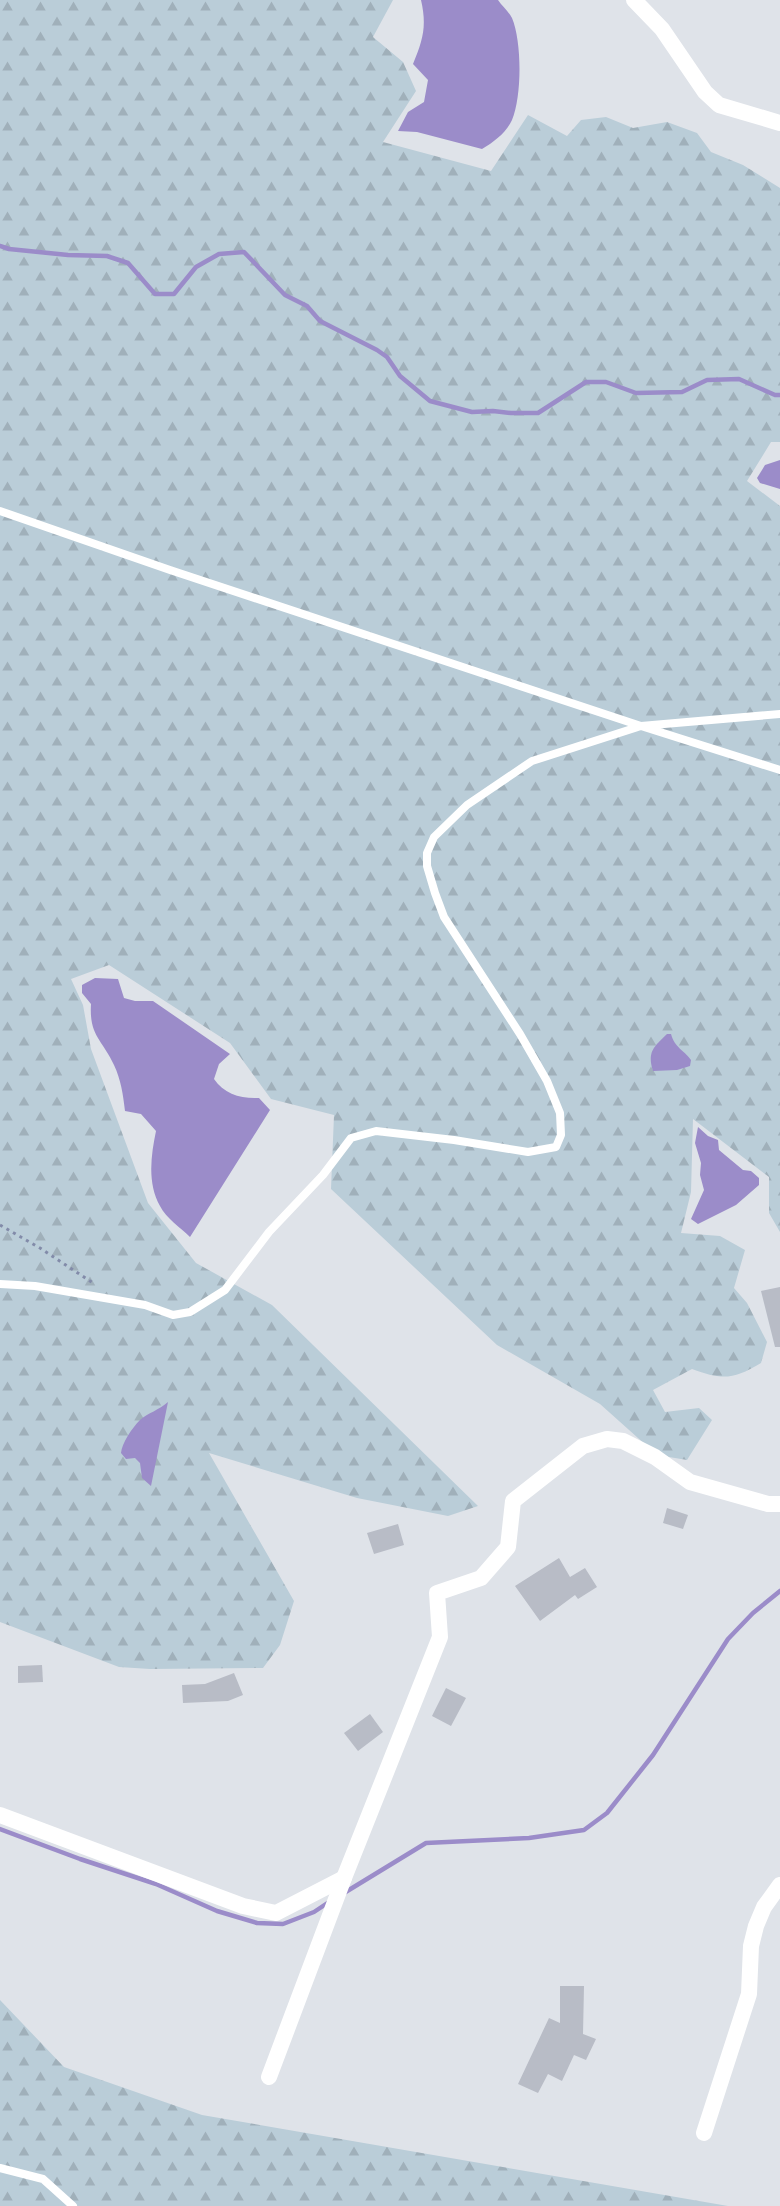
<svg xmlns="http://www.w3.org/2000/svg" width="780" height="2206" viewBox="0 0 780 2206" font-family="'Varela Round',sans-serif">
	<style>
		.forest { fill: url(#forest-firs) }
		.water { fill: #9b8cc9 }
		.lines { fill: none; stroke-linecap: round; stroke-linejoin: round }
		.stream { stroke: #9b8cc9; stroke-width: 4.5 }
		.building { fill: #b8bcc6 }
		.path { stroke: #828ba9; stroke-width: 3; stroke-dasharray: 3 4.5; stroke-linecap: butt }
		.service { stroke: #fff; stroke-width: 8 }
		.minor { stroke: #fff; stroke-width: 16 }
	</style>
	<defs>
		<pattern id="forest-firs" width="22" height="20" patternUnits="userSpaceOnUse" patternTransform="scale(1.5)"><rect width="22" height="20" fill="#bacdd8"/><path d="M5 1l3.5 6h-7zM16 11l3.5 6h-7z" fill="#a0b0ba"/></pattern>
	</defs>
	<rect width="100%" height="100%" fill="#dfe3e9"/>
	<g class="forest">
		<path d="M0,0H393L373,37L403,62L416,91L383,142L491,171L528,115L567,136L581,120L606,117L633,128L667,122L697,133L711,152L743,165L780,188V442H771L747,481L780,506V1232L769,1213V1177L693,1119L691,1192L681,1233L720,1236L745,1250L734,1288L747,1303L767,1342L761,1363C733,1380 722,1380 692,1369L653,1390L665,1412L699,1408L712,1420L687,1460L657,1455L600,1404L497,1345L331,1189L334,1115L271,1099L230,1043L109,965L71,979L83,1005L91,1049L148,1203L196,1263L272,1305L478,1506L448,1516L357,1498L209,1453L294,1601L280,1645L263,1668L150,1669L119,1667L0,1622Z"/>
		<path d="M0,2000L64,2067L202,2115L728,2206H0Z"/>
	</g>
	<g class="water">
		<path d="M421,0H498C502,6 509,12 512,18C522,42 522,96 512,120C506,133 494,142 482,149L417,132L398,131L408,112L424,102L428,80L413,64C423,40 427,26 421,0Z"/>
		<path d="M780,460V489L760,483L757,478L765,465Z"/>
		<path d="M95,978L118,979L124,998L135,1001H153L230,1054L219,1064L214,1079C224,1094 241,1099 259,1098L270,1110L190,1237C181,1228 166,1218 160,1206C147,1183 151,1155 156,1131L141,1114L125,1111C123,1094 121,1080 114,1065C102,1039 89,1036 91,1004L82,993V985Z"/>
		<path d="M667,1034H671C675,1048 683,1049 691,1060L690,1066L677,1070L653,1071C647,1051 654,1047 667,1034Z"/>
		<path d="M698,1127L708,1136L718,1140L719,1150L743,1170L751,1171L759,1178V1185L736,1205L698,1224L691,1219L704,1190L700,1175L701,1163L695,1143Z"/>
		<path d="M168,1402L151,1486L142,1478L140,1463L135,1458L126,1459L121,1453C122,1443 132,1428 140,1420C148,1413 159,1410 168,1402Z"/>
	</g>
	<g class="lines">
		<g class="stream">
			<path d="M0,246L9,249L68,255L107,256L128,263L155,294H174L196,267L219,254L244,252L285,295L307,306L320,321L377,350L387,357L400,376L430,401L472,412L493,411L511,413H538L586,382H606L636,393L682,392L707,380L739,379L775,395H780"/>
			<path d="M0,1829L80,1859L156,1884L217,1911L257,1923L283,1924L314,1912L329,1902"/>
			<path d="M344,1893L426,1843L529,1838L584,1830L607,1813L653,1755L728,1639L753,1613L780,1591"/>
		</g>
	</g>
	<g class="building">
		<path d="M780,1287V1347H775L761,1291Z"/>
		<path d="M667,1508L688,1515L683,1529L663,1523Z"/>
		<path d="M398,1524L404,1545L374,1554L367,1533Z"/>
		<path d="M559,1558L570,1577L585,1568L597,1587L578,1599L575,1595L540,1621L515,1586Z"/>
		<path d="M42,1665L43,1682L18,1683V1666Z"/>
		<path d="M234,1673L243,1695L228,1701L183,1703L182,1685L205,1684Z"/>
		<path d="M446,1688L466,1698L451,1726L432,1716Z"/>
		<path d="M370,1714L383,1732L358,1751L344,1733Z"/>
		<path d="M560,1986H584L583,2034L596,2039L586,2060L574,2055L562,2081L548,2074L538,2093L518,2084L549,2018L560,2023Z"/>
	</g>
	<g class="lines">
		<path class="path" d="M0,1225L40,1248L93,1283"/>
		<g class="service">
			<path d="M0,511L170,570L641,726L780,770"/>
			<path d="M0,1284L35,1286L145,1305L173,1315L190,1312L225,1290L269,1232L323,1175L351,1138L376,1131L454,1140L528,1152L556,1147L561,1135L560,1113L547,1081L520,1034L444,917L435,893L427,866V853L434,837L467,805L532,761L641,726L780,714"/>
			<path d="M0,2168L43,2179L73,2206"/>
		</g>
		<g class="minor">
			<path d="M634,0L662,29L705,92L719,105L780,123"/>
			<path d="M0,1815L243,1906L276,1913L344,1878"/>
			<path d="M269,2077L344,1878L440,1637L437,1593L481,1578L508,1547L513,1501L583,1446L607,1439L623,1441L655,1457L690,1482L768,1504H780"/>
			<path d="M704,2133L749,1994L751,1946L756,1926L764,1907L780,1885"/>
		</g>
	</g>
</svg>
